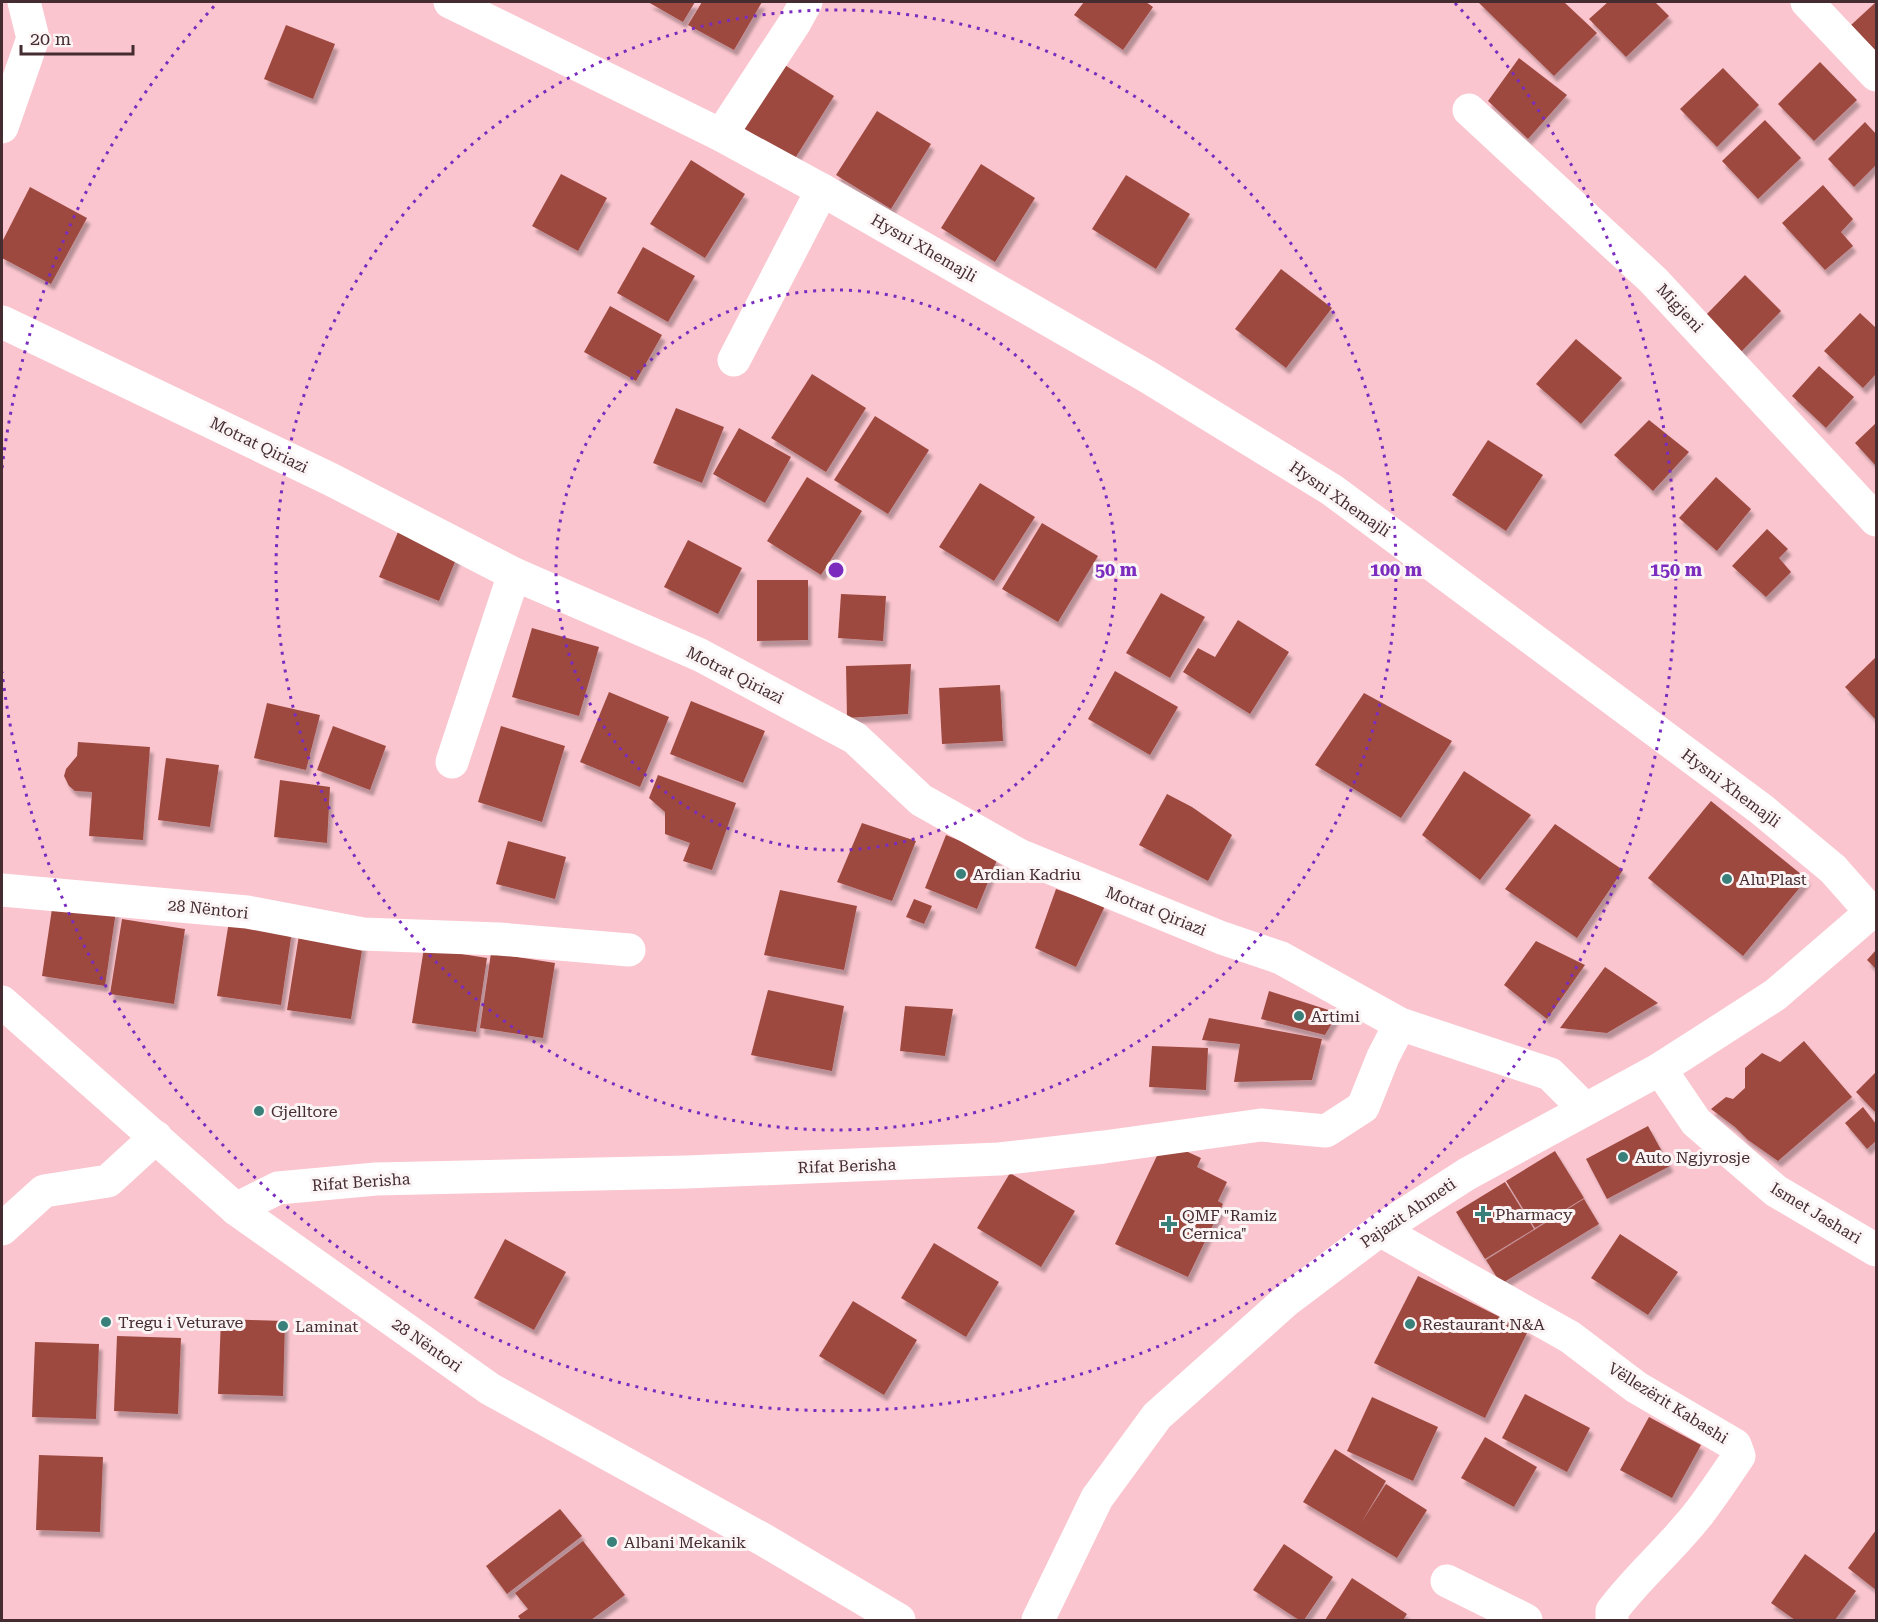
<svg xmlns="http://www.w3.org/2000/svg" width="1878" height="1622" viewBox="0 0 1878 1622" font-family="'Roboto Serif',serif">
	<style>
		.building { fill: #9e4940; filter: url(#shadow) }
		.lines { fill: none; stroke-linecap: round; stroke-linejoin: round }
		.minor { stroke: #fff; stroke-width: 33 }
		.ring { fill: none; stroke: #7b2cbf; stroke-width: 3; stroke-dasharray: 3 6 }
		.poi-dot { fill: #39807a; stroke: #fbf4f5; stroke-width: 2 }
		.labels { text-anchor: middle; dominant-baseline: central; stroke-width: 6; stroke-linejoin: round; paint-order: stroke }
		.street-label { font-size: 16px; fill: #452c30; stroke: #fbf4f5 }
		.poi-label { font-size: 16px; fill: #452c30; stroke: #fbf4f5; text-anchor: start }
		.centre { fill: #7b2cbf; stroke: #fbf4f5; stroke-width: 3 }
		.ring-label { font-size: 18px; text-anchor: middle; font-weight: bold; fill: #7b2cbf; stroke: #fbf4f5; stroke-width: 6; stroke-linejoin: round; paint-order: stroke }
	</style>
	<defs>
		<filter id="shadow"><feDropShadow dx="3.5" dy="6" stdDeviation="1.5" flood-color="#0004"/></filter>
	</defs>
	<rect width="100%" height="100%" fill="#fac5ce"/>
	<g class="building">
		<path d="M648,2H695L683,22Z"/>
		<path d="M702,2H762L734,50L688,25Z"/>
		<path d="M1084,2H1146L1153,7L1123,50L1074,15Z"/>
		<path d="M1478,2H1564L1597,33L1554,76Z"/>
		<path d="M1608,2H1655L1669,16L1626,57L1589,19Z"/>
		<path d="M1876,2V51L1851,25Z"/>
		<path d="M286,25L335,44L313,99L264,79Z"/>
		<path d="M1519,58L1567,95L1528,139L1488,101Z"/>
		<path d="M780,62L834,96L794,160L740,126Z"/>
		<path d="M1820,62L1857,100L1814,141L1778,104Z"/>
		<path d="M1723,68L1759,105L1717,147L1680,109Z"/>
		<path d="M877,111L931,144L891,209L836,175Z"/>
		<path d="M1765,120L1801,158L1758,199L1722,161Z"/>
		<path d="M1865,122L1876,134V165L1854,187L1828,159Z"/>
		<path d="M691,160L745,194L705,258L650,224Z"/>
		<path d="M981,164L1035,198L995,262L941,228Z"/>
		<path d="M561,174L607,198L578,251L532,226Z"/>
		<path d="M1126,175L1190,214L1156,269L1092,229Z"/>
		<path d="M1823,185L1853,219L1841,232L1853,246L1825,270L1782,223Z"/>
		<path d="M30,187L87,218L51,284L2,258V242Z"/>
		<path d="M643,247L695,276L668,322L617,293Z"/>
		<path d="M1281,269L1332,308L1286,368L1235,329Z"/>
		<path d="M1745,275L1781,311L1740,353L1704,317Z"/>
		<path d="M610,306L662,335L636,381L584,352Z"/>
		<path d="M1860,313L1876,328V374L1863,388L1824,351Z"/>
		<path d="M1576,339L1622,378L1581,424L1536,384Z"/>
		<path d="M1819,366L1854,397L1826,428L1792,396Z"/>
		<path d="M812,374L866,408L826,472L771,438Z"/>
		<path d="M676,408L724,427L702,483L653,463Z"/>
		<path d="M875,416L929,450L888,514L834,480Z"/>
		<path d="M1649,420L1689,452L1653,491L1614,455Z"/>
		<path d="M1876,423V466L1855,443Z"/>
		<path d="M739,428L791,457L765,503L713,474Z"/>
		<path d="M1488,440L1543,475L1506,531L1452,495Z"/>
		<path d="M807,477L862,511L821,575L767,541Z"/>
		<path d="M1716,477L1751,509L1717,551L1679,518Z"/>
		<path d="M980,483L1035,517L994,581L939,547Z"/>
		<path d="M1042,523L1098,556L1058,622L1002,589Z"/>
		<path d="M1767,529L1788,549L1779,558L1791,572L1766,597L1732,566Z"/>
		<path d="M398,532L457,557L439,601L379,577Z"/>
		<path d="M688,540L742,568L718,614L664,587Z"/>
		<path d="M757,580H808V640L757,641Z"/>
		<path d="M1161,593L1205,617L1170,678L1126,653Z"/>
		<path d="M841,594L886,596L883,641L838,638Z"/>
		<path d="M1238,620L1289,652L1250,714L1183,672L1198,648L1215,657Z"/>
		<path d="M532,628L599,647L579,716L512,697Z"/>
		<path d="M1876,657V720L1845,687Z"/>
		<path d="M911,664L908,714L847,718L846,666Z"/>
		<path d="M1115,671L1178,707L1150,755L1088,719Z"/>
		<path d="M1000,685L1003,741L942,744L939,688Z"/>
		<path d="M609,692L669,717L640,787L580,762Z"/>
		<path d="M1364,693L1452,741L1401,818L1315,765Z"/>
		<path d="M691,701L765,731L743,783L670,754Z"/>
		<path d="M267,703L320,715L306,770L254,758Z"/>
		<path d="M333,726L386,746L370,790L317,770Z"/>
		<path d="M501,726L565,746L542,822L478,802Z"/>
		<path d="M78,742L150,747L143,840L89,836L92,792L75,791L69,786L64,776L66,769L77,756Z"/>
		<path d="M166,758L219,765L210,827L158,820Z"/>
		<path d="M1464,771L1531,815L1480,880L1422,835Z"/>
		<path d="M658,775L736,803L712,870L683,861L690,843L665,834V812L649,798Z"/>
		<path d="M280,780L330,787L327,843L274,837Z"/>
		<path d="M1167,794L1192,807L1232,835L1208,881L1139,845Z"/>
		<path d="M1711,801L1807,879L1743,956L1648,878Z"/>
		<path d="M862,823L916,841L892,901L837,882Z"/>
		<path d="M1555,824L1623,870L1577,938L1505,889Z"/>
		<path d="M946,835L989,853L997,860L977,909L925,888Z"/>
		<path d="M508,841L566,857L555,899L496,884Z"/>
		<path d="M1056,889L1105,906L1076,967L1035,948Z"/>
		<path d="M780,890L857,906L844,970L764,955Z"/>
		<path d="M914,899L932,906L924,924L906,917Z"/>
		<path d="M53,902L116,911L105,986L42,976Z"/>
		<path d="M122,919L185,929L174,1004L110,994Z"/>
		<path d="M229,921L292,931L281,1005L217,996Z"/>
		<path d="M299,935L363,944L351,1019L287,1010Z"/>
		<path d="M1536,941L1585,965L1547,1019L1504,985Z"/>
		<path d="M424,948L487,958L476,1032L412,1023Z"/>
		<path d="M1876,950V969L1867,960Z"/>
		<path d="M491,953L555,963L543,1038L480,1028Z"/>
		<path d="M1605,967L1658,1003L1607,1033L1560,1028Z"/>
		<path d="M768,990L844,1006L832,1071L751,1055Z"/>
		<path d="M1269,991L1338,1013L1325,1035L1261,1019Z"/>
		<path d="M905,1006L953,1009L945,1056L900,1051Z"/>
		<path d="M1209,1018L1322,1039L1312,1080L1234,1082L1240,1044L1202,1040Z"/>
		<path d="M1804,1041L1852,1097L1778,1161L1748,1140L1735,1127L1711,1109L1726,1097L1733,1099L1745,1088V1068L1762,1053L1780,1062Z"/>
		<path d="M1152,1046L1208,1048L1206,1090L1149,1087Z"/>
		<path d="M1876,1072V1113L1856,1092Z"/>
		<path d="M1863,1107L1876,1124V1141L1867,1149L1845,1123Z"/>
		<path d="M1648,1126L1670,1166L1607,1199L1586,1159Z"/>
		<path d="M1164,1141L1201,1158L1197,1167L1227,1182L1218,1201L1223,1204L1188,1277L1115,1244Z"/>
		<path d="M1555,1151L1584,1198L1535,1228L1506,1181Z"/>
		<path d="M1010,1173L1075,1211L1041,1267L977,1228Z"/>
		<path d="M1505,1182L1534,1229L1485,1259L1456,1212Z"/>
		<path d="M1584,1199L1599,1224L1501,1284L1486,1260Z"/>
		<path d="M1620,1234L1678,1272L1648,1315L1591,1278Z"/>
		<path d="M505,1239L566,1272L534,1330L474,1298Z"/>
		<path d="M934,1243L999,1282L966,1337L901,1298Z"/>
		<path d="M1418,1276L1528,1331L1485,1418L1374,1363Z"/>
		<path d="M853,1301L917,1340L884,1395L819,1356Z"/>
		<path d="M221,1319L285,1321L283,1396L218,1394Z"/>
		<path d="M117,1336L181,1338L178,1414L114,1411Z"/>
		<path d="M35,1342L99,1344L96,1419L32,1417Z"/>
		<path d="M1525,1394L1590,1428L1567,1472L1502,1438Z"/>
		<path d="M1372,1397L1438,1427L1413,1481L1347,1451Z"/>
		<path d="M1649,1417L1701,1445L1672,1498L1620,1470Z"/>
		<path d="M1485,1437L1537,1467L1514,1507L1461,1478Z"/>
		<path d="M1335,1449L1386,1481L1361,1523L1386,1484L1427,1510L1397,1558L1303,1502Z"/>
		<path d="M39,1455L103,1457L100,1532L36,1530Z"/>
		<path d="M560,1509L582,1536L507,1594L486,1566Z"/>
		<path d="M1876,1530V1590L1848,1568Z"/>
		<path d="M583,1541L625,1595L591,1620H521L518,1616L528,1609L515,1593Z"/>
		<path d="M1284,1544L1333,1577L1304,1620H1299L1253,1590Z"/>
		<path d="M1805,1554L1856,1591L1835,1620H1795L1771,1603Z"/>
		<path d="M1352,1578L1407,1614L1403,1620H1325Z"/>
	</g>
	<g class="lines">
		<g class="minor">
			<path d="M450,2L721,135L822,190L1148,377L1332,490L1761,809L1833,869L1872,913"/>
			<path d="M1807,2L1876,75"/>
			<path d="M1469,110L1653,280L1876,520"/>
			<path d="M2,127L33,38L24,2"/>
			<path d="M721,135L794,24L806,2"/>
			<path d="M2,322L330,479L514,574L700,655L855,738L921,800L1019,855L1222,938L1281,958L1400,1024L1550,1074L1585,1109"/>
			<path d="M734,360L822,190"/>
			<path d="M452,762L514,574"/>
			<path d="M2,890L247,912L363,934L499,939L629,950"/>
			<path d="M2,1002L236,1209L490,1389L764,1540L899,1620"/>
			<path d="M1660,1069L1696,1122L1776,1191L1876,1250"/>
			<path d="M236,1209L278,1188L376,1179L687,1172L999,1159L1104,1147L1261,1125L1326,1131L1363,1107L1383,1057L1400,1024"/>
			<path d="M2,1229L44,1191L108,1181L156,1137"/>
			<path d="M1380,1230L1570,1337L1636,1387L1735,1445L1739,1456C1726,1475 1713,1495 1699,1513C1672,1548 1638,1576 1612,1611V1620"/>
			<path d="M1447,1581L1526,1620"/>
			<path d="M1038,1620L1097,1498L1157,1416L1287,1300L1380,1230L1467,1174L1660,1069L1775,995L1876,908"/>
		</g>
	</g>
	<g class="ring">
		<circle cx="836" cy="570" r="280"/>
		<circle cx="836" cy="570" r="560"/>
		<path d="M2 468A840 840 0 0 1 217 3M1455 3A840 840 0 1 1 2 672"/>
	</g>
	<g class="poi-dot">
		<circle cx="961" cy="874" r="6"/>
		<circle cx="1727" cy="879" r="6"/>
		<circle cx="1299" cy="1016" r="6"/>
		<circle cx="259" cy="1111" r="6"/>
		<circle cx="1623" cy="1157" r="6"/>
		<path d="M1480 1205h6v6h6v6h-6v6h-6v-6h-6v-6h6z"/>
		<path d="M1166 1215h6v6h6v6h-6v6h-6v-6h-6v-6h6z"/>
		<circle cx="106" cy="1322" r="6"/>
		<circle cx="1410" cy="1324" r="6"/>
		<circle cx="283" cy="1326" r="6"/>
		<circle cx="612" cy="1542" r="6"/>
	</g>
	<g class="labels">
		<g class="street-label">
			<text transform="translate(924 248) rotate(30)">Hysni Xhemajli</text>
			<text transform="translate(1680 308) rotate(47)">Migjeni</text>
			<text transform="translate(259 445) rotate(26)">Motrat Qiriazi</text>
			<text transform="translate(1340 499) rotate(35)">Hysni Xhemajli</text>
			<text transform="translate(735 675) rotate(27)">Motrat Qiriazi</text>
			<text transform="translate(1731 788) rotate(37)">Hysni Xhemajli</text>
			<text transform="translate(208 909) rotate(6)">28 Nëntori</text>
			<text transform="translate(1156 911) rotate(22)">Motrat Qiriazi</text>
			<text transform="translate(847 1166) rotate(-2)">Rifat Berisha</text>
			<text transform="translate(361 1182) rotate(-4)">Rifat Berisha</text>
			<text transform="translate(1408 1213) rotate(-34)">Pajazit Ahmeti</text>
			<text transform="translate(1816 1213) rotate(31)">Ismet Jashari</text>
			<text transform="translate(427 1345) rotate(35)">28 Nëntori</text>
			<text transform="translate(1668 1403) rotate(32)">Vëllezërit Kabashi</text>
		</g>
		<g class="poi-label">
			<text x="973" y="874">Ardian Kadriu</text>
			<text x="1739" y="879">Alu Plast</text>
			<text x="1311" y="1016">Artimi</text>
			<text x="271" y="1111">Gjelltore</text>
			<text x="1635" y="1157">Auto Ngjyrosje</text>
			<text x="1495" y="1214">Pharmacy</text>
			<text x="1182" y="1215">QMF "Ramiz<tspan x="1182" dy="18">Cernica"</tspan></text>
			<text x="118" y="1322">Tregu i Veturave</text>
			<text x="1422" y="1324">Restaurant N&amp;A</text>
			<text x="295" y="1326">Laminat</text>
			<text x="624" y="1542">Albani Mekanik</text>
		</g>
	</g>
	<circle cx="836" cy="570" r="9" class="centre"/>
	<g class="ring-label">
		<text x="1116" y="576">50 m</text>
		<text x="1396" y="576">100 m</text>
		<text x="1676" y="576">150 m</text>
	</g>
	<rect width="1878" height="1622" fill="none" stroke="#452c30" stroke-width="6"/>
	<path d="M21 45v9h112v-9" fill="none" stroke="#452c30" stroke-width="3"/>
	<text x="30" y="45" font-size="18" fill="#452c30" stroke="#fbf4f5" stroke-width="4.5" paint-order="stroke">20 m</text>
</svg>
